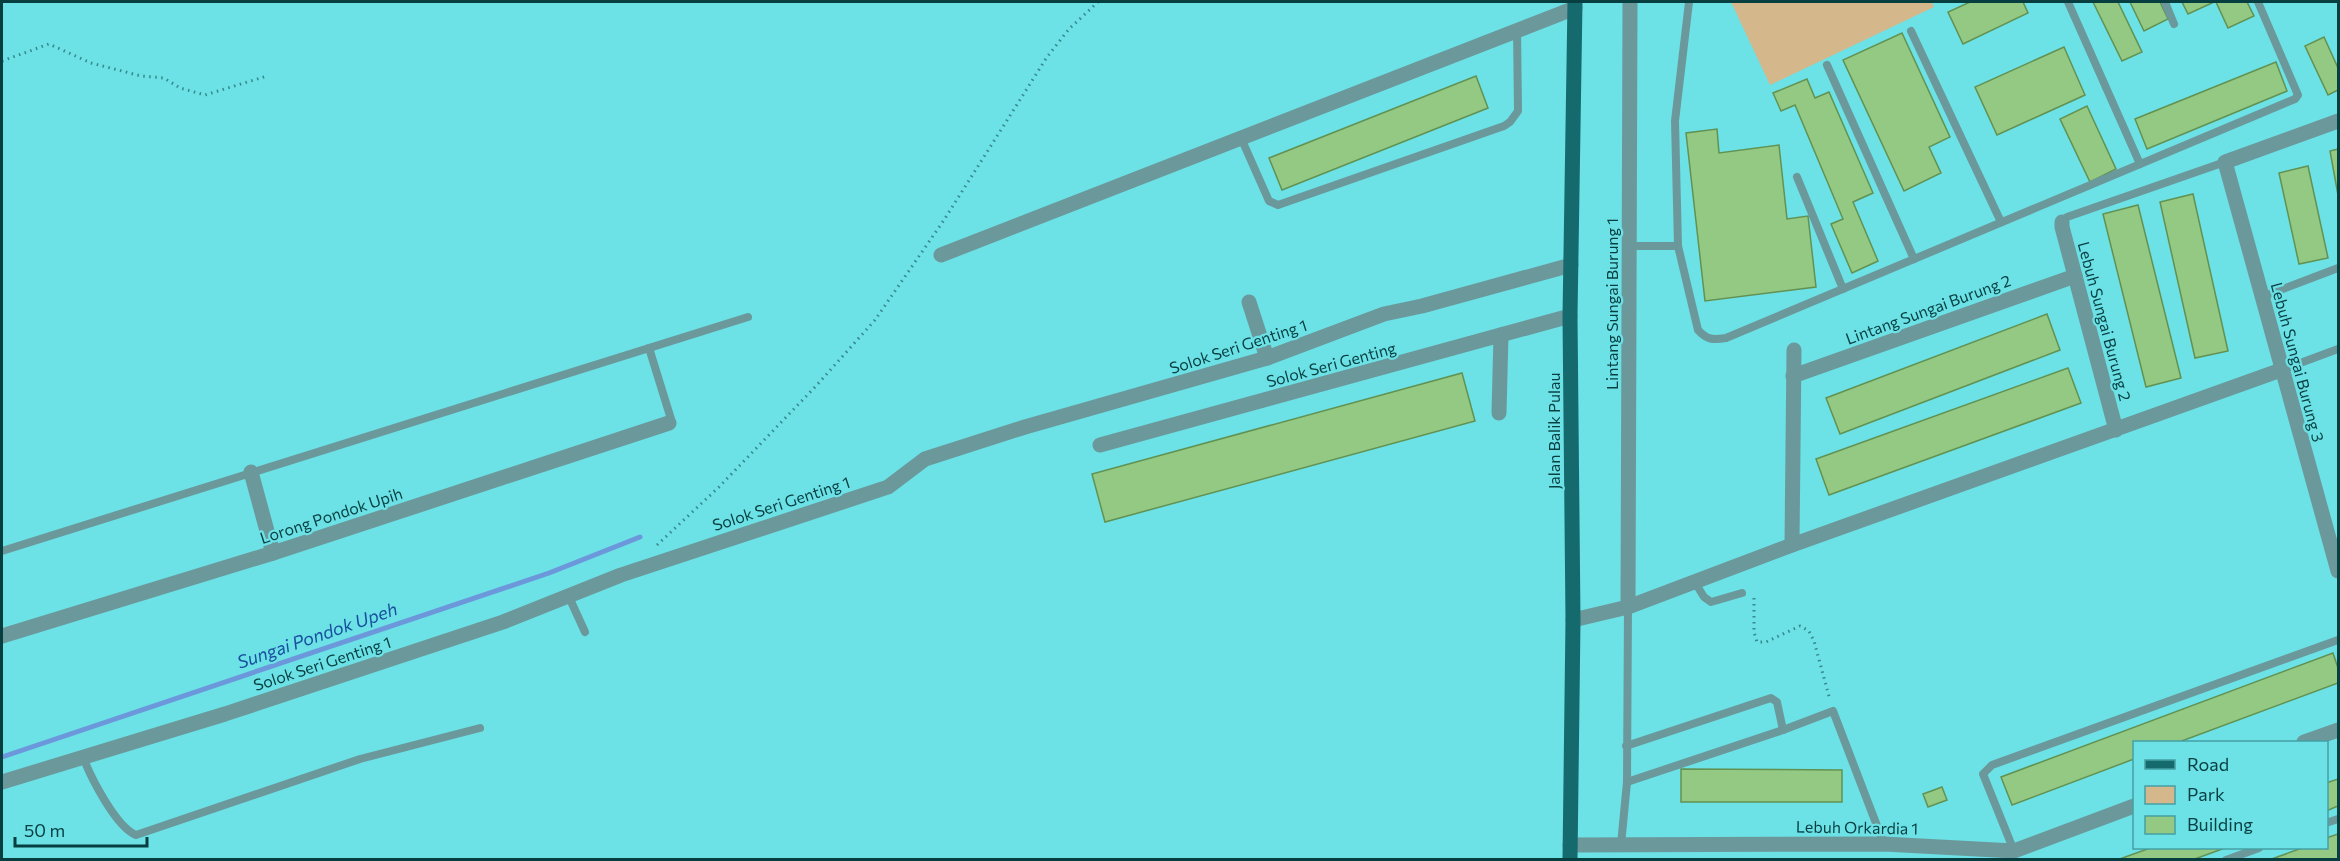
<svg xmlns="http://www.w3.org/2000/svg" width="2340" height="861" viewBox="0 0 2340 861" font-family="Commissioner,sans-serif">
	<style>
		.green { fill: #d4b88b }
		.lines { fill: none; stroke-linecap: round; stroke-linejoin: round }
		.stream { stroke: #6c98db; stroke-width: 5 }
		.building { fill: #94c983; stroke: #619252; stroke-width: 1.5 }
		.path { stroke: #36898c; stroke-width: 3; stroke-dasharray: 1.5 4.5; stroke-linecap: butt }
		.service { stroke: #6b999b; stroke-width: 8 }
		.minor { stroke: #6b999b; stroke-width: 15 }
		.primary { stroke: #156a6d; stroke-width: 15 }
		.labels { text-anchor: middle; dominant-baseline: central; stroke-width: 4.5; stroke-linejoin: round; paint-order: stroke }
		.street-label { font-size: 16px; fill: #073e40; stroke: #6ce1e6 }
		.water-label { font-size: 18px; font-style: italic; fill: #184f9e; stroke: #6ce1e6 }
	</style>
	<rect width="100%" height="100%" fill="#6ce1e6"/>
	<path class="green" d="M1731,2H1932L1934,7L1770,85Z"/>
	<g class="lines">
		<path class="stream" d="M2,757L549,573L640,537"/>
	</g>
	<g class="building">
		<path d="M1970,2H2023L2028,13L1963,44L1948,12Z"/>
		<path d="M2093,2H2118L2142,52L2122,61Z"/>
		<path d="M2130,2H2160L2168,19L2144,31Z"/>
		<path d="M2182,2H2211L2212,3L2188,14Z"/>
		<path d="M2216,2H2247L2254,16L2228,28Z"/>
		<path d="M1902,33L1950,137L1929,147L1941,173L1904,191L1843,60Z"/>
		<path d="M2324,37L2338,68V90L2328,95L2305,46Z"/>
		<path d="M2064,47L2085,95L1997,135L1975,87Z"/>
		<path d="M2276,62L2287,91L2147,149L2135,119Z"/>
		<path d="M1476,76L1488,108L1282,190L1269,158Z"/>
		<path d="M1807,79L1815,98L1829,92L1873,193L1853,202L1878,261L1852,273L1831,224L1843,219L1795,105L1781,111L1773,93Z"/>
		<path d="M2087,106L2116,169L2090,182L2060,119Z"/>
		<path d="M1717,129L1719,153L1779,145L1787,219L1808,216L1816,287L1705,301L1686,133Z"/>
		<path d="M2338,149V195L2330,151Z"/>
		<path d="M2308,166L2328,258L2299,264L2279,173Z"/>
		<path d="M2193,194L2228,351L2195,358L2160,202Z"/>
		<path d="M2138,205L2181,378L2146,387L2103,214Z"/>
		<path d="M2047,314L2060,350L1840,434L1826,398Z"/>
		<path d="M2068,368L2081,403L1829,495L1816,459Z"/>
		<path d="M1462,373L1475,421L1105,522L1092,474Z"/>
		<path d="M2333,653L2338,668V683L2179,742H2134V759L2012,805L2001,777Z"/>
		<path d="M1681,769L1842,770V802H1681Z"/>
		<path d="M2338,779V806L2326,811V783Z"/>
		<path d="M1942,787L1947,800L1928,807L1923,794Z"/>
		<path d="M2338,834V860H2269L2302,848H2326V838Z"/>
		<path d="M2150,848H2225L2192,860H2117Z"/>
	</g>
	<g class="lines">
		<g class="path">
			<path d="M2,61L49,44L91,63L141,76L164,78L180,88L205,95L267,76"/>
			<path d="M657,545L719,487L816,386L875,320L944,220L1047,57L1069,29L1098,2"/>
			<path d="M1754,598V632L1757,642H1766L1800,626L1809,631L1814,641L1830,700"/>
		</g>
		<g class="service">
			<path d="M1689,2L1675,121L1678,246L1698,330C1707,340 1713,340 1726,338L2295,99L2298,95L2258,2"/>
			<path d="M2068,2L2140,164"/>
			<path d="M2165,2L2174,24"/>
			<path d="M1911,31L2001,222"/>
			<path d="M1827,65L1914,259"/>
			<path d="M1241,138L1269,201L1278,205L1504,126L1510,122L1518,111L1517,30"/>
			<path d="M1797,177L1843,289"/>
			<path d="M2062,222L2067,217L2225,162"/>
			<path d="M1629,246H1678"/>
			<path d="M2262,297L2338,268"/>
			<path d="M649,348L671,419L669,423"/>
			<path d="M2281,370L2338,349"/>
			<path d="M2,551L748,317"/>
			<path d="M1694,581L1704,597L1711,602L1742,593"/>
			<path d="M569,597L585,632"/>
			<path d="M1626,746L1771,698L1777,702L1783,730"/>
			<path d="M83,757C91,778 116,827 136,835L360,759L480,728"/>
			<path d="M1627,782L1783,730L1833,711L1884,844"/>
			<path d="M2326,823L2338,819"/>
			<path d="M1621,845L1627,782L1628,607"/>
			<path d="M2014,851L1983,774L1992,765L2338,640"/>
			<path d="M2226,860L2259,848"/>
		</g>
		<g class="minor">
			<path d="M2338,121L2225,162L2338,571"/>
			<path d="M2062,222V227L2116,430"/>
			<path d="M941,255L1575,8"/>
			<path d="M1249,302L1267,358"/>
			<path d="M1793,376L2075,276"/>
			<path d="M1499,413L1501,335"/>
			<path d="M1100,445L1570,316"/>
			<path d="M251,472L273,553"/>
			<path d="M1792,545L1794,350"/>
			<path d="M1628,607L1630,2"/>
			<path d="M1573,620L1628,607L1792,545L2281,370"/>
			<path d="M2,636L273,553L669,423"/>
			<path d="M2304,742L2338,730"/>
			<path d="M2,782L225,714L503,622L621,575L888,487L925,459L1025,427L1267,358L1384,314L1422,306L1571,265"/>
			<path d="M1570,845L1884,844L2014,851L2134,806"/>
		</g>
		<path class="primary" d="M1570,860L1573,620L1570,316L1575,2"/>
	</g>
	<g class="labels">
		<g class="street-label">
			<text transform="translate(1611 304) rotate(-90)">Lintang Sungai Burung 1</text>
			<text transform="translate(1928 309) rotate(-20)">Lintang Sungai Burung 2</text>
			<text transform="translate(2105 321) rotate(75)">Lebuh Sungai Burung 2</text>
			<text transform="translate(1238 346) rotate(-18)">Solok Seri Genting 1</text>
			<text transform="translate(2298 362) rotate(75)">Lebuh Sungai Burung 3</text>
			<text transform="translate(1331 364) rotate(-15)">Solok Seri Genting</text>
			<text transform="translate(1553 431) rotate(-90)">Jalan Balik Pulau</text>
			<text transform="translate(781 503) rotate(-18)">Solok Seri Genting 1</text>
			<text transform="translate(331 515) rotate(-18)">Lorong Pondok Upih</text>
			<text transform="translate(322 663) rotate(-18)">Solok Seri Genting 1</text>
			<text transform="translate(1857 827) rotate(1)">Lebuh Orkardia 1</text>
		</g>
		<g class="water-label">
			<text transform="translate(317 635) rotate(-19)">Sungai Pondok Upeh</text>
		</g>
	</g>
	<rect width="2340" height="861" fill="none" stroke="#073e40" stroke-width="6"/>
	<rect x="2133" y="741" width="195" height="108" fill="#6ce1e6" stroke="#44a0a4" stroke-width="1.5"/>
	<rect x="2145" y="760" width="30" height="9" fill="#156a6d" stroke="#44a0a4" stroke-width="1.5"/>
	<text x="2187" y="771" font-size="18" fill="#073e40">Road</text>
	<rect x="2145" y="786" width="30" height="18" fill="#d4b88b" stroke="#44a0a4" stroke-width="1.5"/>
	<text x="2187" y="801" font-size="18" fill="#073e40">Park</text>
	<rect x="2145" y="816" width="30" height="18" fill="#94c983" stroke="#44a0a4" stroke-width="1.5"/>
	<text x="2187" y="831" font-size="18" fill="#073e40">Building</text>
	<path d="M15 837v9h132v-9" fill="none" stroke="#073e40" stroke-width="3"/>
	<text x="24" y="837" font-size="18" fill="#073e40" stroke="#6ce1e6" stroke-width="4.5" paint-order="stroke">50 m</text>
</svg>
